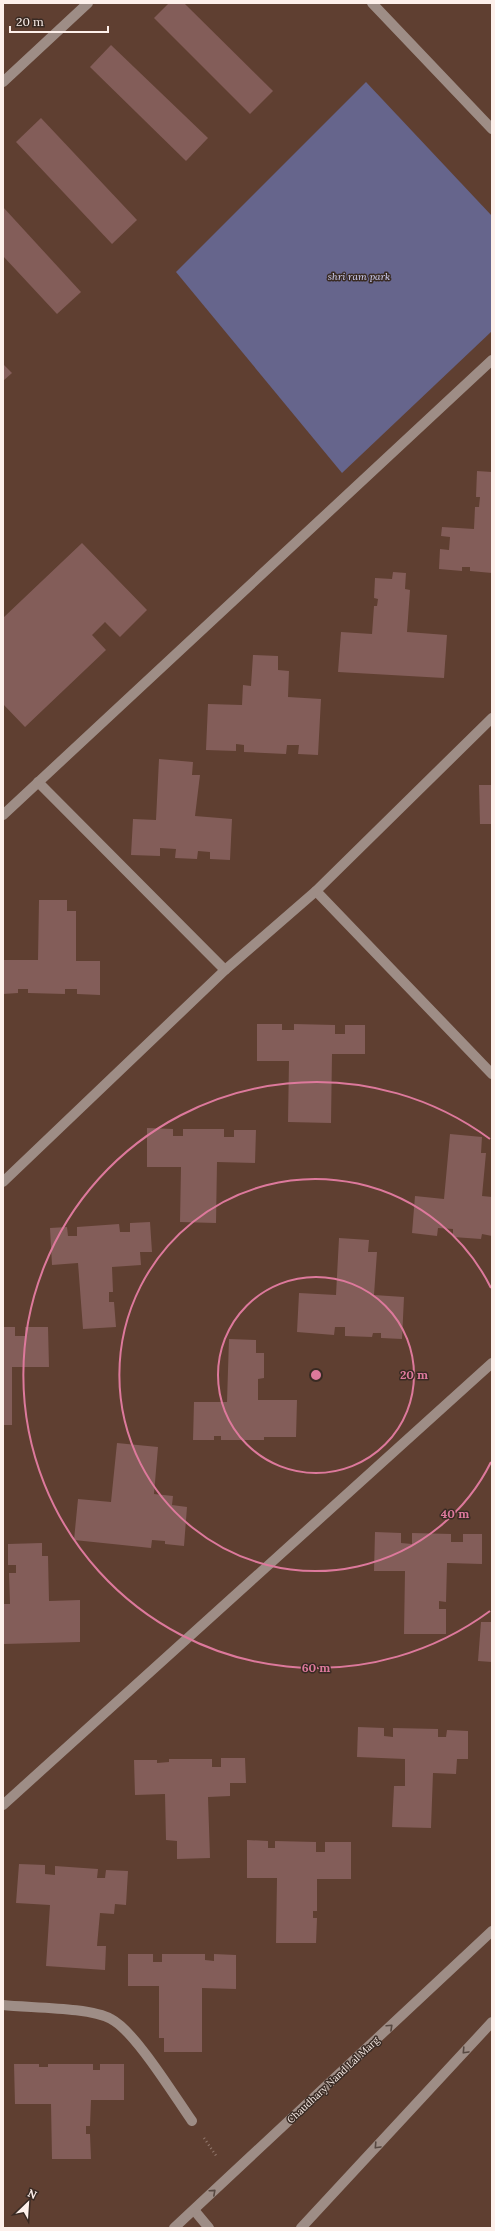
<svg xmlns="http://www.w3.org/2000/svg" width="495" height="2231" viewBox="0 0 495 2231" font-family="Lora,serif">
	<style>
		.green { fill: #66658c }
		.building { fill: #835d59 }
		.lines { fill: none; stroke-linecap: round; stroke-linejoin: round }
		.path { stroke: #93796e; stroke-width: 2.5; stroke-dasharray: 1 3; stroke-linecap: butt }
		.minor { stroke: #9e8d86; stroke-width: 10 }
		.oneway { stroke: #574841 }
		.ring { fill: none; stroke: #dd799c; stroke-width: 2 }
		.labels { text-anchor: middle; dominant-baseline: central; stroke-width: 3; stroke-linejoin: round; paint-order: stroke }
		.park-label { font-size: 10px; font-style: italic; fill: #d3d4f8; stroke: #392a23 }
		.street-label { font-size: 10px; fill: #fdf0eb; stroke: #392a23 }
		.centre { fill: #dd799c; stroke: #392a23; stroke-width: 2 }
		.ring-label { font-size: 12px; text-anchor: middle; font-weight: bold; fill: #dd799c; stroke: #392a23; stroke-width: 3; stroke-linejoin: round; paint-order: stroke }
	</style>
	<rect width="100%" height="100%" fill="#5f3f31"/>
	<path class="green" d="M366,82L492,216V331L342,473L176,272Z"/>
	<g class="building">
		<path d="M169,3H184L273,91L250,114L154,18Z"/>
		<path d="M111,45L208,138L186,161L90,67Z"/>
		<path d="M41,118L137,220L112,244L16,142Z"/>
		<path d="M3,207L81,292L57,314L3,256Z"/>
		<path d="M3,364L12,373L3,381Z"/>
		<path d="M477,471L492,472V573L470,571V567H462V571L439,569L440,549L449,550L450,537L441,536L442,527L474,529L475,507H479L480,497H476Z"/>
		<path d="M82,543L147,610L120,637L105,622L92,635L106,650L25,727L3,704V618Z"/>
		<path d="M393,572L406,573L405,589L410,590L407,632L447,635L444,678L338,672L341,632L372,634L374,606H377L378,599L374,598L375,578L392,579Z"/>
		<path d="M253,655L278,656V670L289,671L288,697L321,699L318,755L298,754L299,745H287L286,754L244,752V745L236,744V751L206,750L208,704L242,705L243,685L251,686Z"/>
		<path d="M159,759L193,762L192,775H200L195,816L232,819L230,860L210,859V852L198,851L197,859L175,858L176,849L160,848V856L131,855L133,819L156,820Z"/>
		<path d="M479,785H492V824H480Z"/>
		<path d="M39,900H67V911H76V961H100V995L77,994V989H65V994L28,993V989H18V993L3,994V960H38Z"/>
		<path d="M257,1024H282V1030H294V1024L335,1025V1034H345V1025H365V1054H332L331,1123L288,1122L289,1061H257Z"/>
		<path d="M147,1128L173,1129V1136H183V1129H224V1137H234V1130H256L255,1163L217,1162L216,1223L180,1222L181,1167H147Z"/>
		<path d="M450,1134L482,1137L481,1153H486L482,1196L492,1197V1236L482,1234L481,1239L453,1237V1229L438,1228L437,1236L412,1233L415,1196L444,1199Z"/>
		<path d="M150,1222L152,1252H140L141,1265L112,1267L113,1292H109V1302H114L116,1327L83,1329L78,1263L52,1265L50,1228L67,1227L68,1236H77V1227L119,1224L120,1232H130V1223Z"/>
		<path d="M339,1238L369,1240L368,1252H377L374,1295L404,1297L402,1339L381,1338V1333H373L372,1337L345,1336V1327H335L334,1335L297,1332L299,1293L336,1295Z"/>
		<path d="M3,1327H15V1336H25V1327H48L49,1367H12V1425H3Z"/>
		<path d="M229,1339L256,1340V1353H264V1378L258,1379V1400H297L296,1437H264V1440H221V1436H214V1440H193L194,1402H227Z"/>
		<path d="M117,1443L158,1447L154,1494L173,1496L172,1505L187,1507L184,1546L165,1544V1541L152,1540L151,1548L74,1540L78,1499L111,1502Z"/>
		<path d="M375,1532L401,1533V1543L412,1544V1533L451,1534V1542H463V1534H482V1564L447,1563L446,1602L439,1601V1609H446V1634H404L405,1571H374Z"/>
		<path d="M42,1543V1556H48L49,1601L80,1600V1642L3,1644V1604H10L9,1573H16V1565H8V1544Z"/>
		<path d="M481,1622H492V1662L478,1661Z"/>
		<path d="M358,1727L384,1728V1736L393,1737V1728L438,1729V1737H446L447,1730L468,1731V1759H457L456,1774L433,1773L431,1828L392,1827L394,1786H405V1759L357,1757Z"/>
		<path d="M221,1758H245L246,1783H230V1796L208,1797L210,1858L177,1859V1841L166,1840L165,1794L135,1795L134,1760H157V1763L169,1762V1759H212V1767H221Z"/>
		<path d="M247,1840L268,1841V1848H275V1841L316,1842V1852H325V1842H351V1879H317V1911H313V1918H317L316,1943H276L277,1878H247Z"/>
		<path d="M19,1864L45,1865V1874L55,1875V1866L98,1869L97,1878H105L106,1870L128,1871L126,1905L115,1904L114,1914L100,1913L97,1946H106L105,1970L46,1966L50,1905L16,1903Z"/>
		<path d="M128,1954H153V1962H162V1954H205V1960L214,1961V1954L236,1955V1989L202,1988V2052H164V2038H159V1986H128Z"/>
		<path d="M14,2064H39V2067H48V2064H93V2070H100V2064H124V2100H91L90,2126H86V2134H90L91,2159H52L51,2104H15Z"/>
	</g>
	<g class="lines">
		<path class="path" d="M204,2138L217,2157"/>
		<g class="minor">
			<path d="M372,3L492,129"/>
			<path d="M3,82L88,3"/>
			<path d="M38,782L225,970"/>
			<path d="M3,815L492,360"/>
			<path d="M316,891L492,1074"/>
			<path d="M3,1182L225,970L316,891L492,718"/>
			<path d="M3,1805L492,1363"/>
			<path d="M3,2005C30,2008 90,2007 111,2019C135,2031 175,2097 192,2121"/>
			<path d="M194,2210L209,2228"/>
			<path d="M174,2228L492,1931"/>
			<path d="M301,2228L492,2022"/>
		</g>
	</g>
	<defs><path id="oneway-chevron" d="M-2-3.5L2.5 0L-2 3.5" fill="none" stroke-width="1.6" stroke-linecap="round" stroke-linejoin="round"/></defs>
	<g class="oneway">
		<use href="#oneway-chevron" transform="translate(390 2027) rotate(-43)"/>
		<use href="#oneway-chevron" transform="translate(465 2051) rotate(133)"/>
		<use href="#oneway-chevron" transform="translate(377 2146) rotate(133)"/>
		<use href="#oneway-chevron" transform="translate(213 2192) rotate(-42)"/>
	</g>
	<g class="ring">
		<circle cx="316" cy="1375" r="98"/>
		<path d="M491 1462A196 196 0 1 1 491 1288"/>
		<path d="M490 1611A293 293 0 1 1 490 1139"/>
	</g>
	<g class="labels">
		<g class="park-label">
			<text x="359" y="276">shri ram park</text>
		</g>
		<g class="street-label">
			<text transform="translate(333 2080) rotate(-43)">Chaudhary Nand Lal Marg</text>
		</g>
	</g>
	<circle cx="316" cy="1375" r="6" class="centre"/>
	<g class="ring-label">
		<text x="414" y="1379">20 m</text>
		<text x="455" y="1518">40 m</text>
		<text x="316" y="1672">60 m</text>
	</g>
	<rect width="495" height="2231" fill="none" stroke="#fdf0eb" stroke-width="8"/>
	<g transform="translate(28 2203) rotate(25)" stroke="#392a23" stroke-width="3" paint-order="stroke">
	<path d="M0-3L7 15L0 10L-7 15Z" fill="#fdf0eb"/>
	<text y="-6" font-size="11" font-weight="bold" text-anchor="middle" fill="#fdf0eb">N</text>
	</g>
	<path d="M10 26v6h98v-6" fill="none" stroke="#fdf0eb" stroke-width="2"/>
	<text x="16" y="26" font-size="12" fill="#fdf0eb" stroke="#392a23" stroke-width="3" paint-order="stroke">20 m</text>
</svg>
